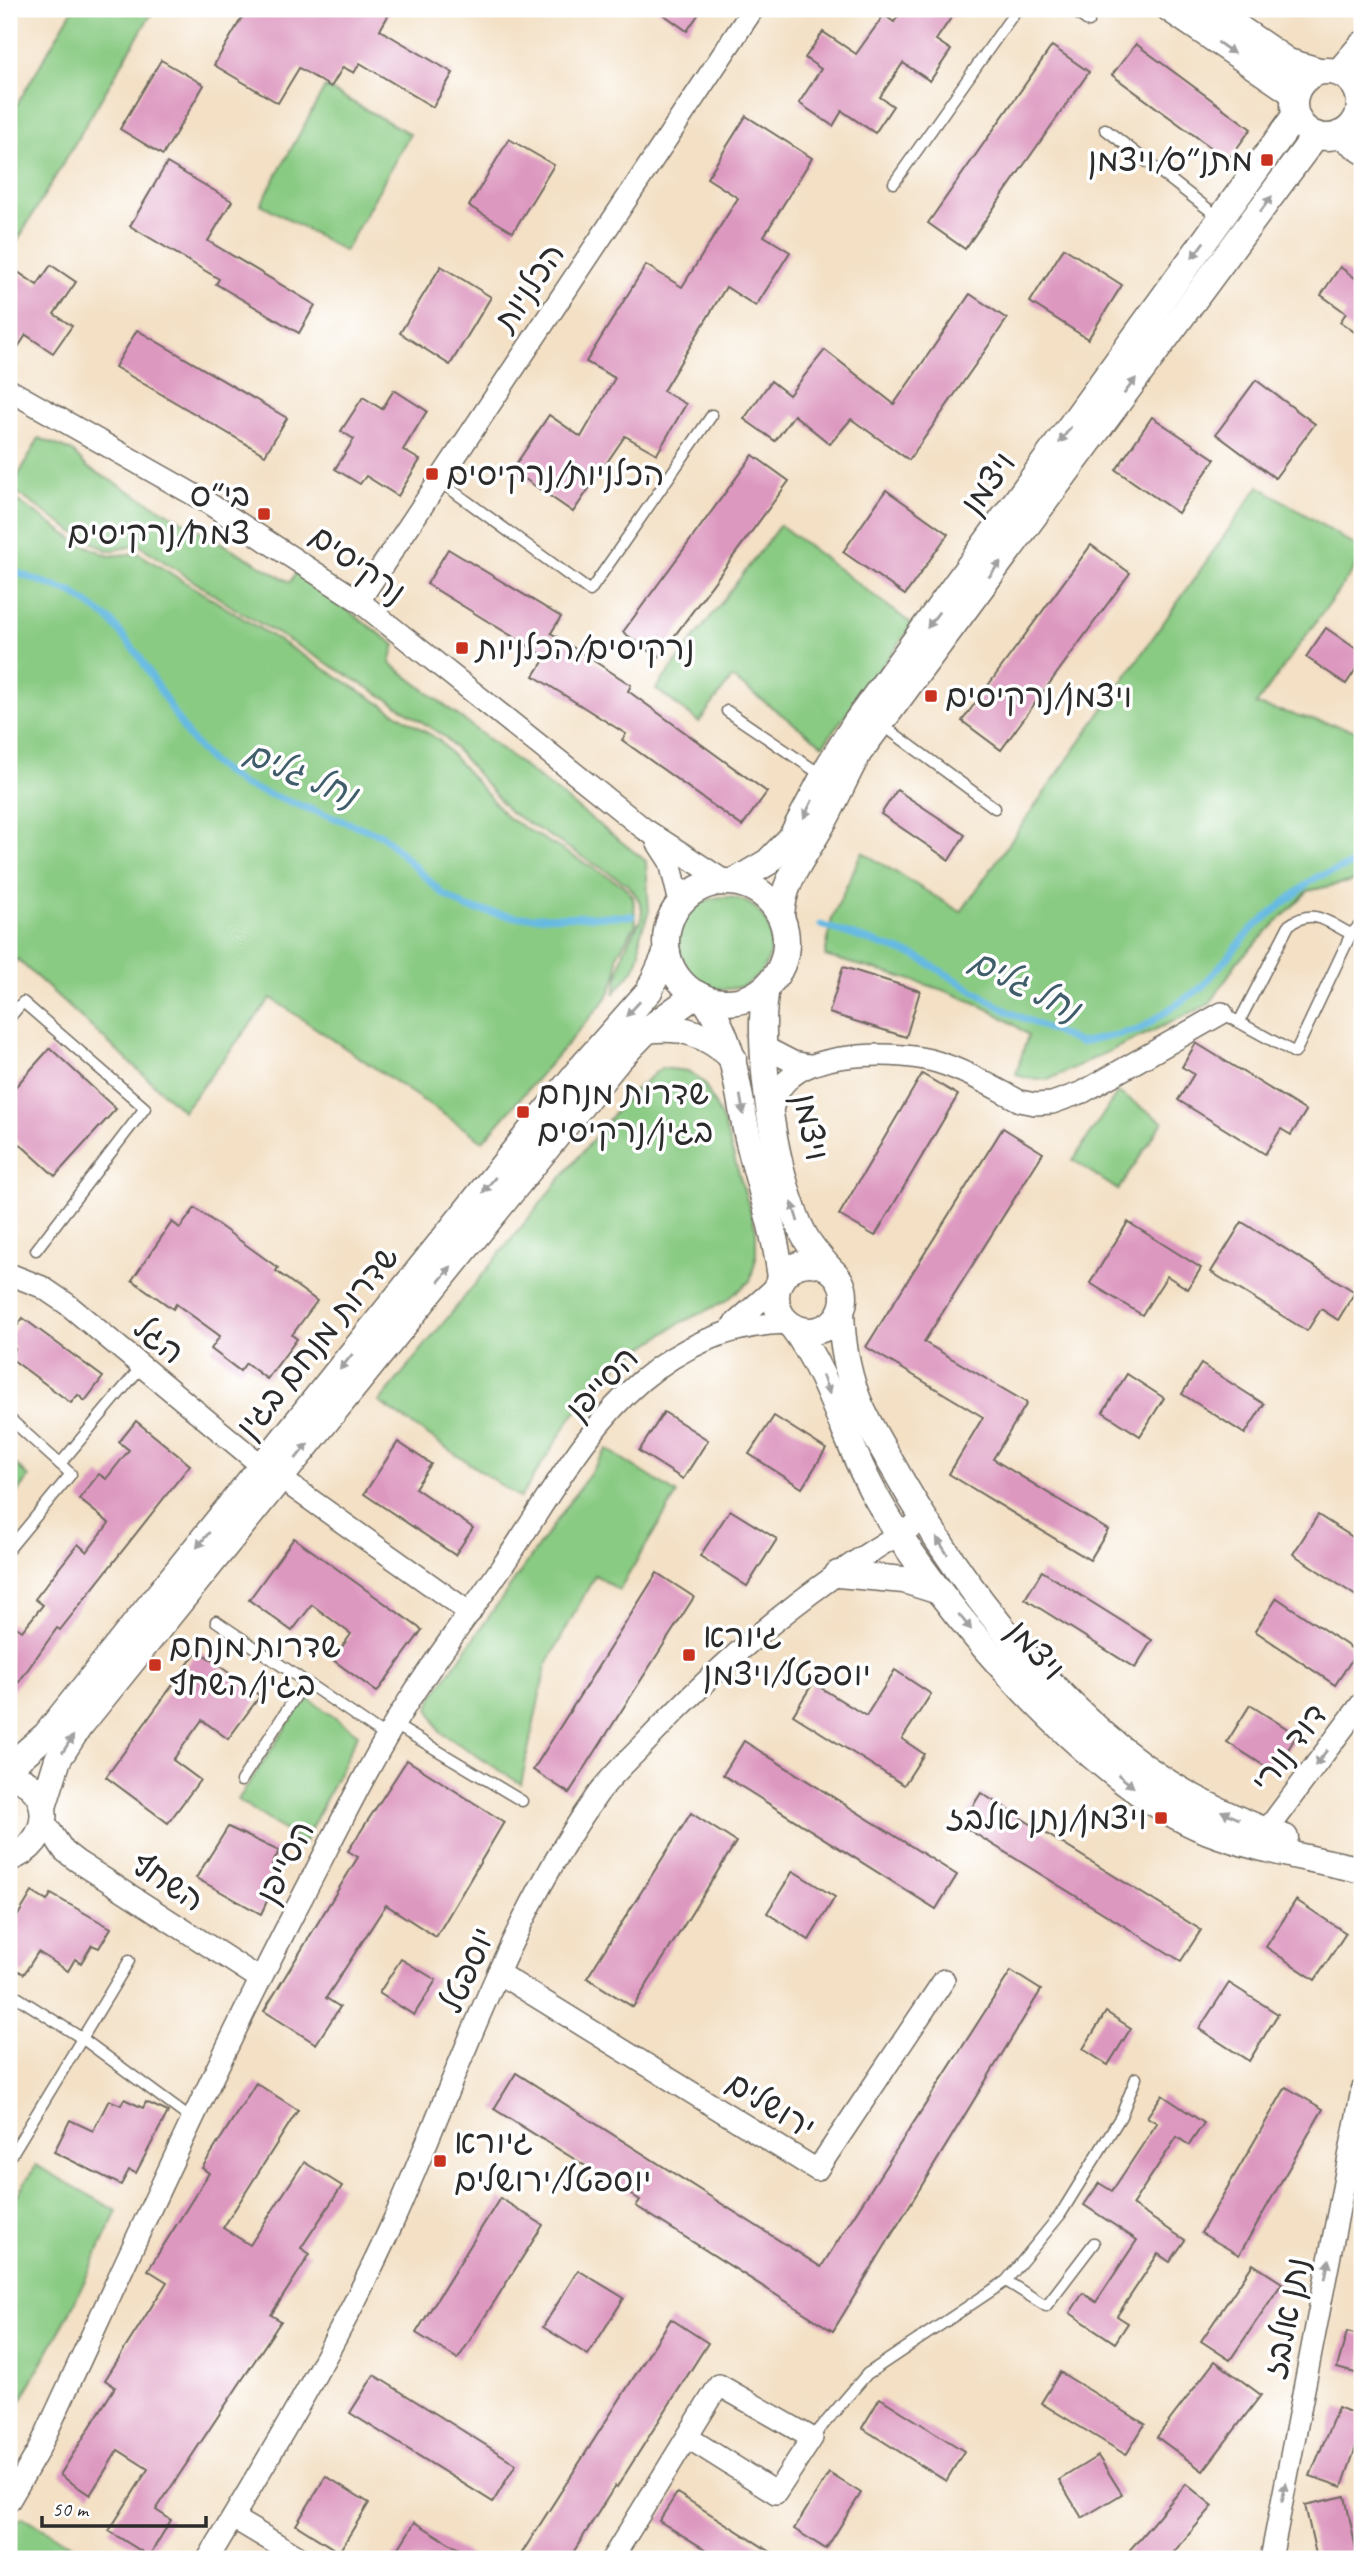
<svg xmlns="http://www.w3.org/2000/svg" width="1371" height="2568" viewBox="0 0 1371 2568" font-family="Caveat,'Playpen Sans Hebrew',sans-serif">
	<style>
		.green { fill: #89cb83; stroke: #5a7b57; stroke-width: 2 }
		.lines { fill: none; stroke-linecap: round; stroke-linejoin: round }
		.stream { stroke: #66bae2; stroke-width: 7 }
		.building { fill: #dd98c0 }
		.service-casing { stroke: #716a61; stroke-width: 13 }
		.minor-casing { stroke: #716a61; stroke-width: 24 }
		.tertiary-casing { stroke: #716a61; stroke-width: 29 }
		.service { stroke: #fff; stroke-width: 10 }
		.minor { stroke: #fff; stroke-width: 21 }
		.tertiary { stroke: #fff; stroke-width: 26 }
		.oneway { fill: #a0a0a0 }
		.poi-dot { fill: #c8321e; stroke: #fff; stroke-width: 2.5 }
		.labels { text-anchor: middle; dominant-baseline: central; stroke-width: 7; stroke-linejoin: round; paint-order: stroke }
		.poi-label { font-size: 33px; fill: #2b2b2b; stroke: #fff; text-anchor: start }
		.street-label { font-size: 33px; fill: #2b2b2b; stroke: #fff }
		.water-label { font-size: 35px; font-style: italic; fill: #405d6b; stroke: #fff }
	</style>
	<rect width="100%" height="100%" fill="#fff"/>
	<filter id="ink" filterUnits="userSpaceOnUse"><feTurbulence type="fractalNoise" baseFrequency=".0143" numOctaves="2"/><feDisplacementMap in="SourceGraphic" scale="14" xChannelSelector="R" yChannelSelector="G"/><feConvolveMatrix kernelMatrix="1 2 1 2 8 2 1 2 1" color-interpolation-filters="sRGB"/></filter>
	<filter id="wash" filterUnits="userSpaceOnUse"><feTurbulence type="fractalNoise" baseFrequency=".00686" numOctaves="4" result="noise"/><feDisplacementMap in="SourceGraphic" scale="28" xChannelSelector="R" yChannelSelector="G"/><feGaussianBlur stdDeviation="1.57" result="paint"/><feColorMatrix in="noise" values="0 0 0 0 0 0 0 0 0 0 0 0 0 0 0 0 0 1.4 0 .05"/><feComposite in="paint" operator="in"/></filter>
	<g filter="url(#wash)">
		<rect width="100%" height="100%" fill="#f3e0c5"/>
		<g class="green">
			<path d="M73,9H154L9,255V118Z"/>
			<path d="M325,87L410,134L345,251L261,204Z"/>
			<path d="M39,438L72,451L87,467L290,582L296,573L395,645L390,663L646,861L649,911L640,936V952L636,966L614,994C618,981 619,968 623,955C631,924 659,919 627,884L510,812L446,738L389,700L234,608L139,545L109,551L78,535L11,489Z"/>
			<path d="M1259,486L1362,550V558L1256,705L1362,732V879L1308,891L1237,962L1210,1004L1048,1080L1025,1078L1016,1074L1028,1035C975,991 891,975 825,956L832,918L862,852L961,912Z"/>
			<path d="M9,495L76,541L109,556L138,553L439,740L508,818L624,886L633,897L636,924L617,955V974L607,998L483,1141L271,998L183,1111L17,959L9,968Z"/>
			<path d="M780,525L913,625L823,745L732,678L699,722L656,689Z"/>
			<circle cx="725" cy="943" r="46"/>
			<path d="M661,1068L688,1071L704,1083L723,1121L756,1230V1258L750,1281L726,1301L680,1323L619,1364L571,1418L520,1498L379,1402L628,1096Z"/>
			<path d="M1118,1092L1163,1122L1118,1190L1073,1160Z"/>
			<path d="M607,1449L677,1494L619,1590L595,1575L546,1666L521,1784L440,1732L429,1709L433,1696Z"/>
			<path d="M9,1458L29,1477L9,1503Z"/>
			<path d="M306,1697L358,1734L304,1843L238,1800Z"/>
			<path d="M36,2165L117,2211L69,2314L14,2413L9,2409V2208Z"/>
			<path d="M23,2517L95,2559H9V2527Z"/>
		</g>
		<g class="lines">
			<g class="stream">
				<path d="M9,570L73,593L110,620L139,656L188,736L212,763L243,785L382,835L443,894L467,908L517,917L632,916"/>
				<path d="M821,925L916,956L1009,1012L1080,1043L1139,1030L1201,988L1253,928L1315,878L1362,861"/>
			</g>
		</g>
		<g id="blocks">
			<g class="building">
				<path d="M247,9H392L380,30L453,73L433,107L360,63L354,73L343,67L331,87L299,68L278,103L214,65Z"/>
				<path d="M656,9H702L687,31Z"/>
				<path d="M903,9H957L936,40L951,50L930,81L903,63L880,97L893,106L875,133L842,111L833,126L799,103L821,69L805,58L823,32L856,54L884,15L894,22Z"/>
				<path d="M1136,44L1251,129L1228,160L1112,75Z"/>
				<path d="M1052,46L1089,72L965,249L928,223Z"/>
				<path d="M161,60L204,85L163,155L120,129Z"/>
				<path d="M746,116L812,158L764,236L790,252L756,306L726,287L663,391L686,404L657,454L625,436L573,512L512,470L549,415L581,437L615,378L586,362L646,265L682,287L738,198L707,178Z"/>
				<path d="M509,139L554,165L513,232L469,206Z"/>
				<path d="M167,163L232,201L208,241L315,305L299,333L216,284L219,279L130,226Z"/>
				<path d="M1064,248L1122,285L1088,339L1030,302Z"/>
				<path d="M51,265L76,282L54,314L72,326L53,353L26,335L9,361V266L37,285Z"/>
				<path d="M441,266L491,297L450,365L400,333Z"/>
				<path d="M1340,267L1362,283V337L1340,322L1346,313L1321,295Z"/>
				<path d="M970,294L1007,319L909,460L851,419L830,444L794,415L775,441L744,419L771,381L789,395L825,350L894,404Z"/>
				<path d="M137,330L287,418L265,455L115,367Z"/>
				<path d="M1256,380L1315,424L1275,478L1216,434Z"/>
				<path d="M394,390L427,411L403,450L420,460L398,496L366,476L360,484L335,469L354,439L341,431L363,397L382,409Z"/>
				<path d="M1152,417L1215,459L1178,513L1116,470Z"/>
				<path d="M753,455L789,481L658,658L623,632Z"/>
				<path d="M886,490L948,534L905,595L843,552Z"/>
				<path d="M1091,545L1130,573L1001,750L962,721Z"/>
				<path d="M448,549L561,617L551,633L631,685L628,691L767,792L742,826L622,740L626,734L534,676L546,657L427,584Z"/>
				<path d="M1326,628L1362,653V660L1346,684L1306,657Z"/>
				<path d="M897,790L965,835L949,860L881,814Z"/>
				<path d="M843,967L920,991L906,1037L829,1013Z"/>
				<path d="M1196,1043L1306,1111L1291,1135L1281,1129L1265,1154L1178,1100L1194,1074L1182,1067Z"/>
				<path d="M50,1048L116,1109L55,1176L9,1134V1094Z"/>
				<path d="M922,1074L958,1095L875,1236L839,1215Z"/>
				<path d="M1003,1128L1043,1153L924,1342L1027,1403L993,1459L1108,1530L1090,1560L949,1474L983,1417L866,1347Z"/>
				<path d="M195,1208L278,1268L276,1271L317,1301L292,1335L297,1339L267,1379L246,1363L240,1371L211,1349L220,1336L176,1304L173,1309L132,1280L172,1222L180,1228Z"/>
				<path d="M1128,1222L1201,1268L1188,1289L1167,1276L1142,1315L1090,1283Z"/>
				<path d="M1242,1222L1355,1292L1338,1320L1321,1309L1307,1331L1211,1272Z"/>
				<path d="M23,1318L103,1377L85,1401L78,1395L71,1403L9,1357L15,1349L9,1344V1337Z"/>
				<path d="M1201,1364L1264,1404L1245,1434L1182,1394Z"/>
				<path d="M1127,1374L1164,1398L1140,1436L1103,1412Z"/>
				<path d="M664,1412L708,1440L683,1479L639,1451Z"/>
				<path d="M774,1416L826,1449L802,1488L749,1454Z"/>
				<path d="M136,1421L190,1465L60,1630L57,1628L9,1696V1622L22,1631L43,1605L35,1599L78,1544L87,1552L109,1523L79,1499L99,1474L106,1479L129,1450L119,1442Z"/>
				<path d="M398,1442L431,1464L415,1488L473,1528L455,1555L364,1494Z"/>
				<path d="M730,1510L777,1539L747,1586L700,1556Z"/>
				<path d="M1318,1515L1362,1543V1600L1293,1554Z"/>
				<path d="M294,1538L422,1630L377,1692L333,1660L351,1634L312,1605L292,1631L249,1600Z"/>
				<path d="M1042,1571L1152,1640L1135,1668L1025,1599Z"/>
				<path d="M657,1573L694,1597L569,1793L533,1770Z"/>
				<path d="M1277,1598L1357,1652L1335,1685L1255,1631Z"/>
				<path d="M198,1650L260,1696L228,1739L202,1720L173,1760L200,1780L168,1823L106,1777Z"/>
				<path d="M895,1670L931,1694L902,1739L924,1754L904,1785L793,1715L813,1683L866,1716Z"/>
				<path d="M1250,1705L1297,1735L1274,1772L1227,1742Z"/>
				<path d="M744,1741L957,1875L936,1909L723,1775Z"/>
				<path d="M407,1760L504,1822L436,1937L386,1905L326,1998L340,2007L316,2044L264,2011L358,1857L348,1851Z"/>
				<path d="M981,1793L1201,1930L1181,1961L961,1825Z"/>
				<path d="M691,1813L736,1842L633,2007L587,1978Z"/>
				<path d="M228,1827L279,1851L272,1865L282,1869L261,1914L196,1878Z"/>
				<path d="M793,1871L835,1897L809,1940L767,1913Z"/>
				<path d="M32,1892L47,1901L51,1894L111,1928L99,1948L92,1945L81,1963L75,1959L68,1971L38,1952L24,1974L9,1965V1930Z"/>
				<path d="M1296,1900L1346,1933L1315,1980L1266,1947Z"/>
				<path d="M401,1959L436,1980L414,2015L379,1993Z"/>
				<path d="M1011,1971L1041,1990L833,2331L636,2206L640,2200L494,2109L516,2073L821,2267Z"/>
				<path d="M1229,1983L1278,2014L1249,2061L1199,2029Z"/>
				<path d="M1106,2012L1131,2028L1108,2065L1083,2049Z"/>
				<path d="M256,2083L298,2110L223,2228L250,2245L304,2162L342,2186L301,2248L310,2254L271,2315L281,2321L156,2510L171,2520L149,2556L109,2531L148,2469L118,2450L90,2495L60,2475L115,2387L105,2380L167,2282L148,2270L209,2173L202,2168Z"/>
				<path d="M1286,2087L1323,2109L1239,2255L1201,2233Z"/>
				<path d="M1162,2095L1204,2123L1189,2145L1177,2137L1132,2205L1185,2240L1170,2262L1158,2254L1117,2316L1128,2323L1115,2343L1070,2313L1083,2293L1096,2302L1137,2240L1084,2205L1099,2183L1112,2191L1157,2123L1147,2117Z"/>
				<path d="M124,2099L143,2108L146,2102L168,2112L136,2173L129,2170L121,2185L54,2152L70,2120L93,2131L109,2100L121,2105Z"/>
				<path d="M500,2198L543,2225L458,2359L416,2333Z"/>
				<path d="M1253,2264L1282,2283L1230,2360L1201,2341Z"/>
				<path d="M578,2270L624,2298L588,2355L543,2327Z"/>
				<path d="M671,2319L708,2343L617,2487L615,2486L569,2559H518Z"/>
				<path d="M1347,2332L1362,2336V2375L1337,2368Z"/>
				<path d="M1215,2361L1261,2395L1203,2471L1157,2437Z"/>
				<path d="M1060,2372L1145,2424L1126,2455L1041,2403Z"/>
				<path d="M374,2375L516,2464L493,2502L350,2413Z"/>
				<path d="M880,2398L964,2451L946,2481L862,2428Z"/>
				<path d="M1338,2407L1362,2417V2449L1356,2447L1342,2487L1310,2476Z"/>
				<path d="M1098,2456L1122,2494L1082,2518L1059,2480Z"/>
				<path d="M829,2473L861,2493L826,2549L794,2529Z"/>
				<path d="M326,2476L369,2503L339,2552L296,2525Z"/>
				<path d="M1186,2484L1213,2506L1168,2559H1122Z"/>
				<path d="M677,2493L782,2559H721L659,2521Z"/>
				<path d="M1345,2496L1358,2559H1317L1305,2505Z"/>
				<path d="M415,2522L475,2559H392Z"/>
			</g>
		</g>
	</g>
	<g filter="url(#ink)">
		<use href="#blocks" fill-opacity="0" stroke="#716a61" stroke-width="2"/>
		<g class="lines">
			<defs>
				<g id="service">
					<path d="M1071,9L1089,22"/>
					<path d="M1105,129L1221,219"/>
					<path d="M894,183L1017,9"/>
					<path d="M438,480L590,591L712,415"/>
					<path d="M727,711L823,776"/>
					<path d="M880,723L995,808"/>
					<path d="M1222,1013L1295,1053L1351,934L1362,923"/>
					<path d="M9,1018L23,1002L145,1108L36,1250"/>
					<path d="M1239,1022L1289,925C1314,907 1327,922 1351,934"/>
					<path d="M9,1418L71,1474L9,1549"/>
					<path d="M60,1464L142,1366"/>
					<path d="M216,1621L388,1738"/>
					<path d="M395,1725L522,1801"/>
					<path d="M241,1781L305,1682"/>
					<path d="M9,1992L83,2039L191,2119"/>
					<path d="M9,2159L129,1961"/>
					<path d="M1006,2281L1046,2306L1094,2243"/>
					<path d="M812,2438L867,2374L1006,2281L1060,2215L1121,2116L1136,2078"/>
				</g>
				<g id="minor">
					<path d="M9,390L205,501L359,601L643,828L726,882"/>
					<path d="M359,601L753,9"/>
					<path d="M657,842L670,862L680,903"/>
					<path d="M762,1046L793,1062L809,1065"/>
					<path d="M771,1113C775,1099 779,1086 791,1077C822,1051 901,1051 937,1062C966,1071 993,1087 1020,1101L1035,1104L1052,1103L1083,1092L1222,1013"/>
					<path d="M9,1274L42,1287L67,1304L262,1466"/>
					<path d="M733,1325L778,1285"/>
					<path d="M280,1478L470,1613"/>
					<path d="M44,1821L64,1851L77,1861L260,1979"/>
					<path d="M1266,1831L1362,1703"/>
					<path d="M498,1973L817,2170L944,1980"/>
					<path d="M9,2501L38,2451C123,2269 205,2086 297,1907C334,1837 368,1764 411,1697C440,1652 473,1609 503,1565C546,1503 584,1429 642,1380C685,1344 732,1324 788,1323"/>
					<path d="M233,2518L302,2559"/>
					<path d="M208,2559C273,2450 340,2340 392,2224C456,2081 504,1927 595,1798C609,1777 630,1759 647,1741C728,1654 821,1577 925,1519"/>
					<path d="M612,2559L719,2385L812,2438L776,2493L687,2437"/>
					<path d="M1271,2559L1362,2090"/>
				</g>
				<g id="tertiary">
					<path d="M1170,9L1295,94"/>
					<path d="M1211,9L1288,62L1319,71"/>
					<circle cx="1327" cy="104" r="33"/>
					<path d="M1339,72L1362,45"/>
					<path d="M1340,134L1362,150"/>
					<circle cx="726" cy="942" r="60"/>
					<path d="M734,882L768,862L791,838L830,764L857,721L1295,116"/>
					<path d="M781,916C783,880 804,857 821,826C835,802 845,776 859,752L1316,135"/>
					<path d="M766,988C755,1048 775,1181 804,1235C811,1248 821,1259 830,1269"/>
					<path d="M703,997C737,1045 735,1083 748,1138C759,1185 775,1229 781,1278"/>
					<path d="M647,1030C683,1025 706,1034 733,1058"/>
					<circle cx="810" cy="1297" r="34"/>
					<path d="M841,1312C842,1340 846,1368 856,1395C864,1418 878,1440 890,1461C951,1571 1041,1691 1143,1766C1185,1797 1235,1820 1285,1838"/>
					<path d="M792,1326C831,1377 844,1442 876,1497C937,1606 1091,1785 1208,1831C1257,1850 1311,1858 1362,1870"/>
					<path d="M838,1574L904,1580L939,1591"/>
					<path d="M9,1767L46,1735L581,1068L649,991L667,952"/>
					<path d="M9,1776C57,1785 53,1845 9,1858"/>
					<path d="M43,1807L58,1759L78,1728L618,1060L647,1030L697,994"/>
				</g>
			</defs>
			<use href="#service" class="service-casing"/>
			<use href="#minor" class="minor-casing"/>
			<use href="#tertiary" class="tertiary-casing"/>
			<use href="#service" class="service"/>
			<use href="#minor" class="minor"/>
			<use href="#tertiary" class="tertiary"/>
		</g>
		<defs><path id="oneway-solid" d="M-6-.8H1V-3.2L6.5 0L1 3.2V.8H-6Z" transform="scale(1.75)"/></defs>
		<g class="oneway">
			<use href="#oneway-solid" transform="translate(1226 48) rotate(35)"/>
			<use href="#oneway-solid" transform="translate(1266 204) rotate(-53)"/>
			<use href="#oneway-solid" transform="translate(1198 250) rotate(126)"/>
			<use href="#oneway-solid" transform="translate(1130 386) rotate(-53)"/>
			<use href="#oneway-solid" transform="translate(1065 435) rotate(126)"/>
			<use href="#oneway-solid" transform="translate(995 569) rotate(-53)"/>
			<use href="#oneway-solid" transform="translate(933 620) rotate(126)"/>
			<use href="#oneway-solid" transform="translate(808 809) rotate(116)"/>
			<use href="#oneway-solid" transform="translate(633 1009) rotate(133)"/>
			<use href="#oneway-solid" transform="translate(742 1105) rotate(80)"/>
			<use href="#oneway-solid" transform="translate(489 1185) rotate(129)"/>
			<use href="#oneway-solid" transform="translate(795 1212) rotate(-107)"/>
			<use href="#oneway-solid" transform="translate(445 1274) rotate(-51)"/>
			<use href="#oneway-solid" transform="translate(346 1362) rotate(129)"/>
			<use href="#oneway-solid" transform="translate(826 1385) rotate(69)"/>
			<use href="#oneway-solid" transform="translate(302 1451) rotate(-51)"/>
			<use href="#oneway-solid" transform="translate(203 1540) rotate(129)"/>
			<use href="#oneway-solid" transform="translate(942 1546) rotate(-123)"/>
			<use href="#oneway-solid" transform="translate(965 1622) rotate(51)"/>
			<use href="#oneway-solid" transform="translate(68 1744) rotate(-57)"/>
			<use href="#oneway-solid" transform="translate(1321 1758) rotate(127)"/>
			<use href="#oneway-solid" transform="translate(1126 1781) rotate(39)"/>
			<use href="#oneway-solid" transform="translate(1230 1815) rotate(-156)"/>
			<use href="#oneway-solid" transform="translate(1327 2269) rotate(-79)"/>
			<use href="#oneway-solid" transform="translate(1284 2492) rotate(-79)"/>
		</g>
	</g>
	<g class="poi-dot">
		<rect x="1260" y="153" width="14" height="14" rx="3.5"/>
		<rect x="425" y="467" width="14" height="14" rx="3.5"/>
		<rect x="257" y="507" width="14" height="14" rx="3.5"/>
		<rect x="455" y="641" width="14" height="14" rx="3.5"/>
		<rect x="924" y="689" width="14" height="14" rx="3.5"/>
		<rect x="516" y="1105" width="14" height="14" rx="3.5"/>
		<rect x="682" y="1648" width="14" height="14" rx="3.5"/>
		<rect x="148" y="1658" width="14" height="14" rx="3.5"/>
		<rect x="1154" y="1811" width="14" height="14" rx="3.5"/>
		<rect x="433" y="2154" width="14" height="14" rx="3.5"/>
	</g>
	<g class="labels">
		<g class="poi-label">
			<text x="1253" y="160" text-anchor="end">מתנ״ס/ויצמן</text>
			<text x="446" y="474">הכלניות/נרקיסים</text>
			<text x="250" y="495" text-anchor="end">בי״ס<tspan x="250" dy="38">צמח/נרקיסים</tspan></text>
			<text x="476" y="648">נרקיסים/הכלניות</text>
			<text x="945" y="696">ויצמן/נרקיסים</text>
			<text x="537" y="1093">שדרות מנחם<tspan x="537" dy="38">בגין/נרקיסים</tspan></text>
			<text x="703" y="1636">גיורא<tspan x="703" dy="38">יוספטל/ויצמן</tspan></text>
			<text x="169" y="1646">שדרות מנחם<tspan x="169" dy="38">בגין/השחף</tspan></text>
			<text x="1147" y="1818" text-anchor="end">ויצמן/נתן אלבז</text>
			<text x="454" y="2142">גיורא<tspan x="454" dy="38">יוספטל/ירושלים</tspan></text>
		</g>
		<g class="street-label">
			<text transform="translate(529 287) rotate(-56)">הכלניות</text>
			<text transform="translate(988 483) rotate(-54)">ויצמן</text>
			<text transform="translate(358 564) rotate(36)">נרקיסים</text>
			<text transform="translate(811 1127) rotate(78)">ויצמן</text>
			<text transform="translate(159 1340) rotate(40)">הגל</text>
			<text transform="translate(317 1342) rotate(-51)">שדרות מנחם בגין</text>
			<text transform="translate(602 1383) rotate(-46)">הסייפן</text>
			<text transform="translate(1036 1650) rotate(48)">ויצמן</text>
			<text transform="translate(1289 1748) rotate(-53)">דוד נורי</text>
			<text transform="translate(285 1862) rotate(-63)">הסייפן</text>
			<text transform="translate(168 1882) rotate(33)">השחף</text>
			<text transform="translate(467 1970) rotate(-66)">יוספטל</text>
			<text transform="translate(771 2105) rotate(32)">ירושלים</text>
			<text transform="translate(1286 2318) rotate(-79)">נתן אלבז</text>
		</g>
		<g class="water-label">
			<text transform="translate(301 774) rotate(23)">נחל גלים</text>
			<text transform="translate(1025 985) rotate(27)">נחל גלים</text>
		</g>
	</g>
	<rect width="1371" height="2568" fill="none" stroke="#fff" stroke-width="35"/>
	<path d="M42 2516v10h164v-10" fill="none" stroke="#2b2b2b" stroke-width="3.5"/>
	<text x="52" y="2516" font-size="21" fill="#2b2b2b" stroke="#ffffff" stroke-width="5" paint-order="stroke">50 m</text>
</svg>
